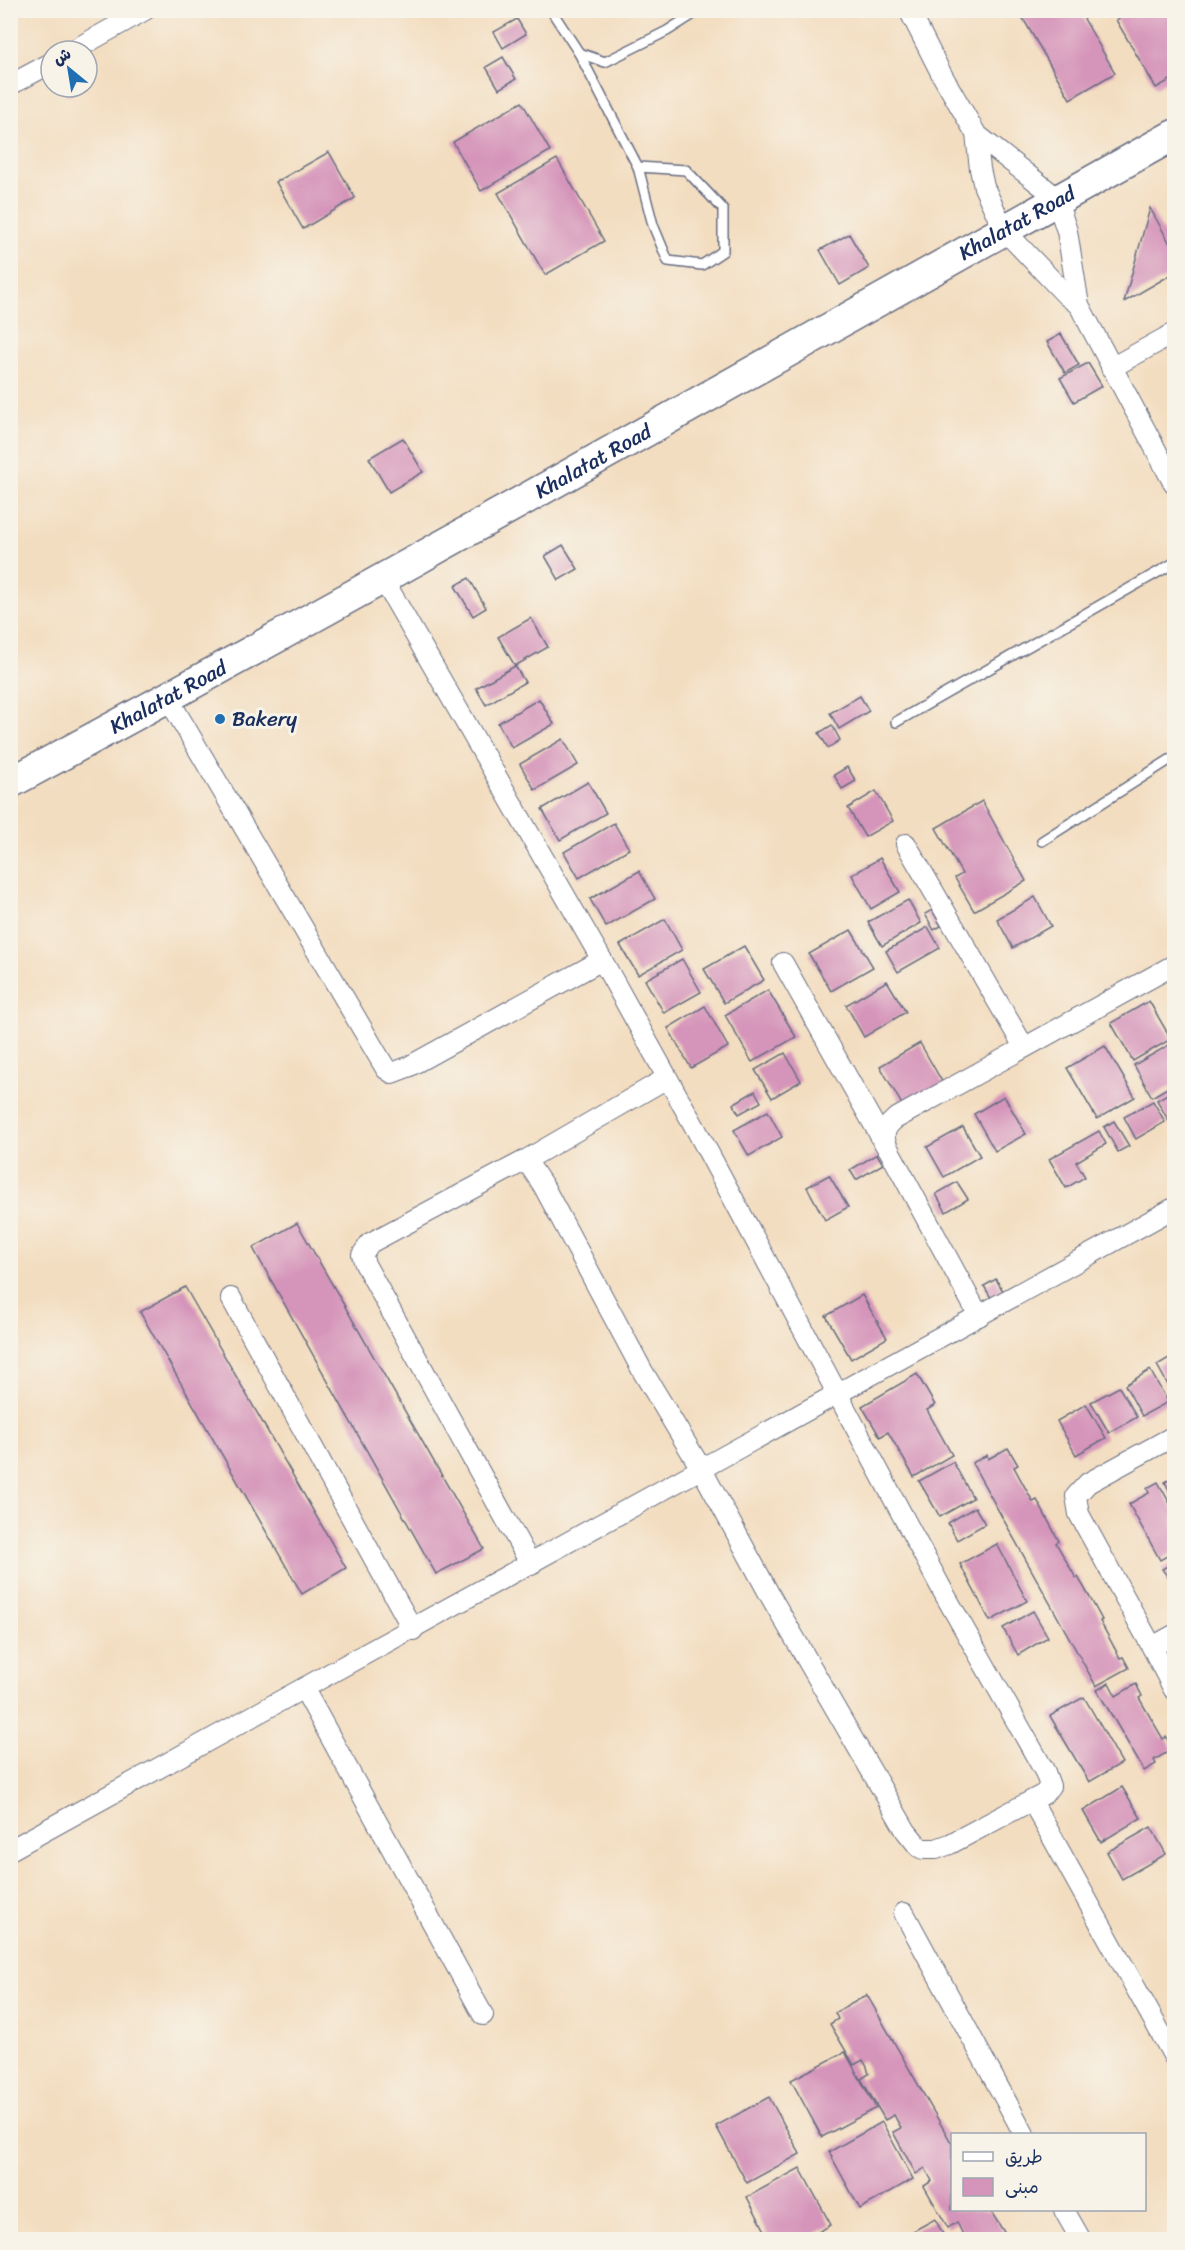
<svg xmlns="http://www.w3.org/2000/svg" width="1185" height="2250" viewBox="0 0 1185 2250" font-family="Sriracha,'Playpen Sans Arabic',sans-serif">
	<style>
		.building { fill: #d594ba }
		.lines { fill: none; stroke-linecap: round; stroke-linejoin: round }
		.lane-casing { stroke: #676c80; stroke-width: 12 }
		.street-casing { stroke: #676c80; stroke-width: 22 }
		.primary-casing { stroke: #676c80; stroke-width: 33 }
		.lane { stroke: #fff; stroke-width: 9 }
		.street { stroke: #fff; stroke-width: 20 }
		.primary { stroke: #fff; stroke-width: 30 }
		.poi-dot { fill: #1f6fb2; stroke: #f7f3e8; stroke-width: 2 }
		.labels { text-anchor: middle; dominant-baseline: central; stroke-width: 6; stroke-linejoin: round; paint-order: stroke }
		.street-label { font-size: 21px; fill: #1b2f5e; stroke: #f7f3e8 }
		.poi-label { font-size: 21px; fill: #1b2f5e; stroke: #f7f3e8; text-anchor: start }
	</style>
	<rect width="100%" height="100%" fill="#f7f3e8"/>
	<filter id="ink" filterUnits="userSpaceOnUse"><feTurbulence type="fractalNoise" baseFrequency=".0167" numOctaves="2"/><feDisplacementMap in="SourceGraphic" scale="12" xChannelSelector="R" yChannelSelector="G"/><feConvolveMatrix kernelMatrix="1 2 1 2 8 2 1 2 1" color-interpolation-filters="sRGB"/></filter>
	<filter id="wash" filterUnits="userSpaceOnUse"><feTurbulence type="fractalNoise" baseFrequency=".008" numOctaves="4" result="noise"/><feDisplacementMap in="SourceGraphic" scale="24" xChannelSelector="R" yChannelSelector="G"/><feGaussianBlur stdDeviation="1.35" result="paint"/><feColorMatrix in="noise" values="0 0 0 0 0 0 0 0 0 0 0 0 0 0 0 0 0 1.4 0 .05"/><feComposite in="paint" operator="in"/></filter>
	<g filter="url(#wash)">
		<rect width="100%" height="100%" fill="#f3ddc0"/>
		<g id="blocks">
			<g class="building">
				<path d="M1018,10H1079L1115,73L1070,99Z"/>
				<path d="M1132,10H1174V78L1156,88L1116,20Z"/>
				<path d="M517,19L526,34L503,48L494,32Z"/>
				<path d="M503,57L516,79L499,89L486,67Z"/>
				<path d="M69,87H85L67,96L64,90Z"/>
				<path d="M522,102L550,151L481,191L453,142Z"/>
				<path d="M329,152L355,198L303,229L276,182Z"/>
				<path d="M557,159L604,241L545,275L498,193Z"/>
				<path d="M1150,208L1174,251V273L1124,302Z"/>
				<path d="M849,234L869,268L840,285L820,250Z"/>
				<path d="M1061,334L1079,365L1065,373L1047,342Z"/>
				<path d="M1088,363L1102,386L1074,402L1060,378Z"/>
				<path d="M403,438L423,472L389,492L369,458Z"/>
				<path d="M563,545L578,569L559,580L545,556Z"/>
				<path d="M469,578L486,608L473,616L455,586Z"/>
				<path d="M531,618L548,647L515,666L498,637Z"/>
				<path d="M515,666L525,682L486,705L476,688Z"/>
				<path d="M860,696L869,711L839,729L830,713Z"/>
				<path d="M539,699L554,724L512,748L498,723Z"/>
				<path d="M832,725L840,740L828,748L819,733Z"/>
				<path d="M563,739L578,765L535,790L520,764Z"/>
				<path d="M847,767L856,781L842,789L834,775Z"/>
				<path d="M588,782L606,813L560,840L542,809Z"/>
				<path d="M876,791L893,821L865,837L848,808Z"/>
				<path d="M982,801L1026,881L974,911L955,878L962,874L936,828Z"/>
				<path d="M614,823L629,849L579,878L564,852Z"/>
				<path d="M880,858L900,892L871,909L852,875Z"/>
				<path d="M639,871L655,899L606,927L590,899Z"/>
				<path d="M1035,897L1051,926L1013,948L997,919Z"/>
				<path d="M908,900L921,923L882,946L868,922Z"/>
				<path d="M932,910L941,926L934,930L925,914Z"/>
				<path d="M665,919L682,950L638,975L620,945Z"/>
				<path d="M928,927L940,948L898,972L886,951Z"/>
				<path d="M851,930L873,967L831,991L809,954Z"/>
				<path d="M744,946L764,980L724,1003L704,969Z"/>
				<path d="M682,959L701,992L664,1013L645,980Z"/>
				<path d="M887,981L906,1012L864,1037L846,1005Z"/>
				<path d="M768,990L796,1037L752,1062L725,1015Z"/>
				<path d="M1149,1001L1171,1039L1133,1061L1111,1023Z"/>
				<path d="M705,1006L728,1047L691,1068L668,1028Z"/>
				<path d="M1174,1042V1084L1152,1097L1134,1065Z"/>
				<path d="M920,1043L944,1085L904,1108L880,1066Z"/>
				<path d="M1105,1046L1135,1097L1097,1119L1067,1068Z"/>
				<path d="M785,1053L801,1081L772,1098L755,1070Z"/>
				<path d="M1174,1090V1125L1172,1127L1157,1100Z"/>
				<path d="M755,1091L761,1102L739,1114L733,1104Z"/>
				<path d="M1004,1096L1026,1134L995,1151L974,1114Z"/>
				<path d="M1153,1101L1165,1122L1136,1139L1124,1117Z"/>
				<path d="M768,1111L782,1137L749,1156L734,1130Z"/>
				<path d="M1114,1121L1129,1146L1118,1152L1104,1127Z"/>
				<path d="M963,1127L980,1156L944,1177L927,1147Z"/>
				<path d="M1099,1131L1106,1144L1076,1162L1085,1177L1066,1188L1049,1159Z"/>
				<path d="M877,1154L883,1164L856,1180L850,1170Z"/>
				<path d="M829,1175L848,1207L825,1220L807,1187Z"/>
				<path d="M957,1182L968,1199L946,1212L936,1194Z"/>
				<path d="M297,1223L484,1549L436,1574L253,1248Z"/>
				<path d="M996,1279L1003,1291L991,1298L984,1286Z"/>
				<path d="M185,1287L346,1568L302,1594L140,1312Z"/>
				<path d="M862,1295L887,1338L851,1359L826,1316Z"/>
				<path d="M1174,1355V1396L1157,1365Z"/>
				<path d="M1150,1370L1168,1402L1142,1416L1125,1385Z"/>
				<path d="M917,1374L935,1405L927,1410L952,1455L914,1477L888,1432L880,1437L862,1406Z"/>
				<path d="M1119,1387L1137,1417L1109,1433L1091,1402Z"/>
				<path d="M1086,1404L1106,1438L1076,1455L1057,1421Z"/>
				<path d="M1008,1448L1018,1465L1014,1467L1033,1502L1037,1500L1059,1541L1056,1543L1076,1578L1078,1577L1088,1594L1102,1620L1100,1621L1120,1658L1123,1657L1129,1668L1096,1686L972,1463L987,1455L988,1459Z"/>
				<path d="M953,1462L973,1498L940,1517L919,1481Z"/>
				<path d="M1174,1477V1500L1165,1482Z"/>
				<path d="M1158,1482L1174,1511V1552L1160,1560L1129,1504L1149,1493L1147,1488Z"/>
				<path d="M975,1507L985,1524L957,1540L948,1523Z"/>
				<path d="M997,1544L1027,1601L990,1621L960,1564Z"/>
				<path d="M1174,1562V1586L1162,1569Z"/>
				<path d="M1033,1611L1048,1637L1018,1655L1003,1628Z"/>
				<path d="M1109,1683L1116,1696L1136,1684L1142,1696L1139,1698L1163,1739L1166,1737L1173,1749L1154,1760L1156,1764L1144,1771L1097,1690Z"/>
				<path d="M1084,1697L1122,1763L1089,1782L1050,1716Z"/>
				<path d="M1122,1787L1141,1818L1101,1842L1083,1811Z"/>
				<path d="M1151,1827L1166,1854L1122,1879L1107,1852Z"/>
				<path d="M867,1995L952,2144V2210H990L1009,2240H956L963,2235L957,2222L948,2228L924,2186L932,2181L925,2168L916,2174L893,2132L901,2128L894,2115L885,2120L861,2079L869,2074L867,2067L863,2060L854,2065L830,2024L838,2019L835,2013Z"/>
				<path d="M845,2052L876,2108L822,2137L791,2080Z"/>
				<path d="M769,2097L800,2154L747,2183L716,2126Z"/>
				<path d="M882,2122L913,2179L860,2209L829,2152Z"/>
				<path d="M800,2168L831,2225L804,2240H770L747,2197Z"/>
				<path d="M935,2219L946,2240H897Z"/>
			</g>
		</g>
	</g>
	<g filter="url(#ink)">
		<use href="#blocks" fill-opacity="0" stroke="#676c80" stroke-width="1.5"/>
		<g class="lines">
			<defs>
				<g id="lane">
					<path d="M551,10L579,53L605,62L667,31L700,10"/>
					<path d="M579,53L638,167L653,225L668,261L702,265L723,251V209L686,170L638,167"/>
					<path d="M896,722L1174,563"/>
					<path d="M1042,841L1174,757"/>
				</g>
				<g id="street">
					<path d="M909,10L942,75L976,134L980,169L984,187L1004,230L1066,295L1079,305"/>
					<path d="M72,51L145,10"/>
					<path d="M10,85L51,63"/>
					<path d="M976,134L1047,190L1057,201L1067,231L1079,305L1174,484"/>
					<path d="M1111,368L1174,333"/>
					<path d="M383,579L602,960L697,1131L945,1595L1045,1772L1050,1786L1044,1794L950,1844L936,1849H923L919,1847L906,1831L772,1599L702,1470L643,1372L544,1187L526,1160"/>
					<path d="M168,698L380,1059L386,1069L392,1073L408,1067L602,960"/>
					<path d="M906,844L1024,1047"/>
					<path d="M783,963L886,1146"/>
					<path d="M231,1298L413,1630"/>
					<path d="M979,1316L888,1148C882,1136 884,1128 895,1119L1174,965"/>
					<path d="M1174,1436L1088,1483L1076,1496L1079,1514L1152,1647L1174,1690"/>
					<path d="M531,1565L365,1264L362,1255L370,1243L526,1160L667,1078"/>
					<path d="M1152,1647L1174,1635"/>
					<path d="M304,1689L483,2015"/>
					<path d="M1032,1801L1174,2057"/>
					<path d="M10,1850L1174,1208"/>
					<path d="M904,1913L1024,2134"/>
					<path d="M1064,2210L1081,2240"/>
				</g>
				<g id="primary">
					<path id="s1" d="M10,783C401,572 787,351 1174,135"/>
				</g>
			</defs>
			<use href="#lane" class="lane-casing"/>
			<use href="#street" class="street-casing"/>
			<use href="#primary" class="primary-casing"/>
			<use href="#lane" class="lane"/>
			<use href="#street" class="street"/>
			<use href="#primary" class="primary"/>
		</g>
	</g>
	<circle class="poi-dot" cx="220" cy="719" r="6"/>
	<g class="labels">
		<g class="street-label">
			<text stroke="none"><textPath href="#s1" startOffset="1152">Khalatat Road</textPath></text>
			<text stroke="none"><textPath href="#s1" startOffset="666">Khalatat Road</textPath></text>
			<text stroke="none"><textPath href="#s1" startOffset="180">Khalatat Road</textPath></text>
		</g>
		<g class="poi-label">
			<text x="232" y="719">Bakery</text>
		</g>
	</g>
	<rect width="1185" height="2250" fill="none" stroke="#f7f3e8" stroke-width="36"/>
	<rect x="951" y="2133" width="195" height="78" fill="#f7f3e8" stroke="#9fa5b1" stroke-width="1.5"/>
	<rect x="963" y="2152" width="30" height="9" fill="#ffffff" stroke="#9fa5b1" stroke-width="1.5"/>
	<text x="1005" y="2163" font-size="18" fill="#1b2f5e">طريق</text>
	<rect x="963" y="2178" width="30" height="18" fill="#d594ba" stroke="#9fa5b1" stroke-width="1.5"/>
	<text x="1005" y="2193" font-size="18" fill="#1b2f5e">مبنى</text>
	<g transform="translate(69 69) rotate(330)"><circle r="28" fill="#f7f3e8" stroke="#9fa5b1" stroke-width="1.5"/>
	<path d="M0-4.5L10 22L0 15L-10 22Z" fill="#1f6fb2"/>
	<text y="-9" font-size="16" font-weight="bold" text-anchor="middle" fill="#1b2f5e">ش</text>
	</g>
</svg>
